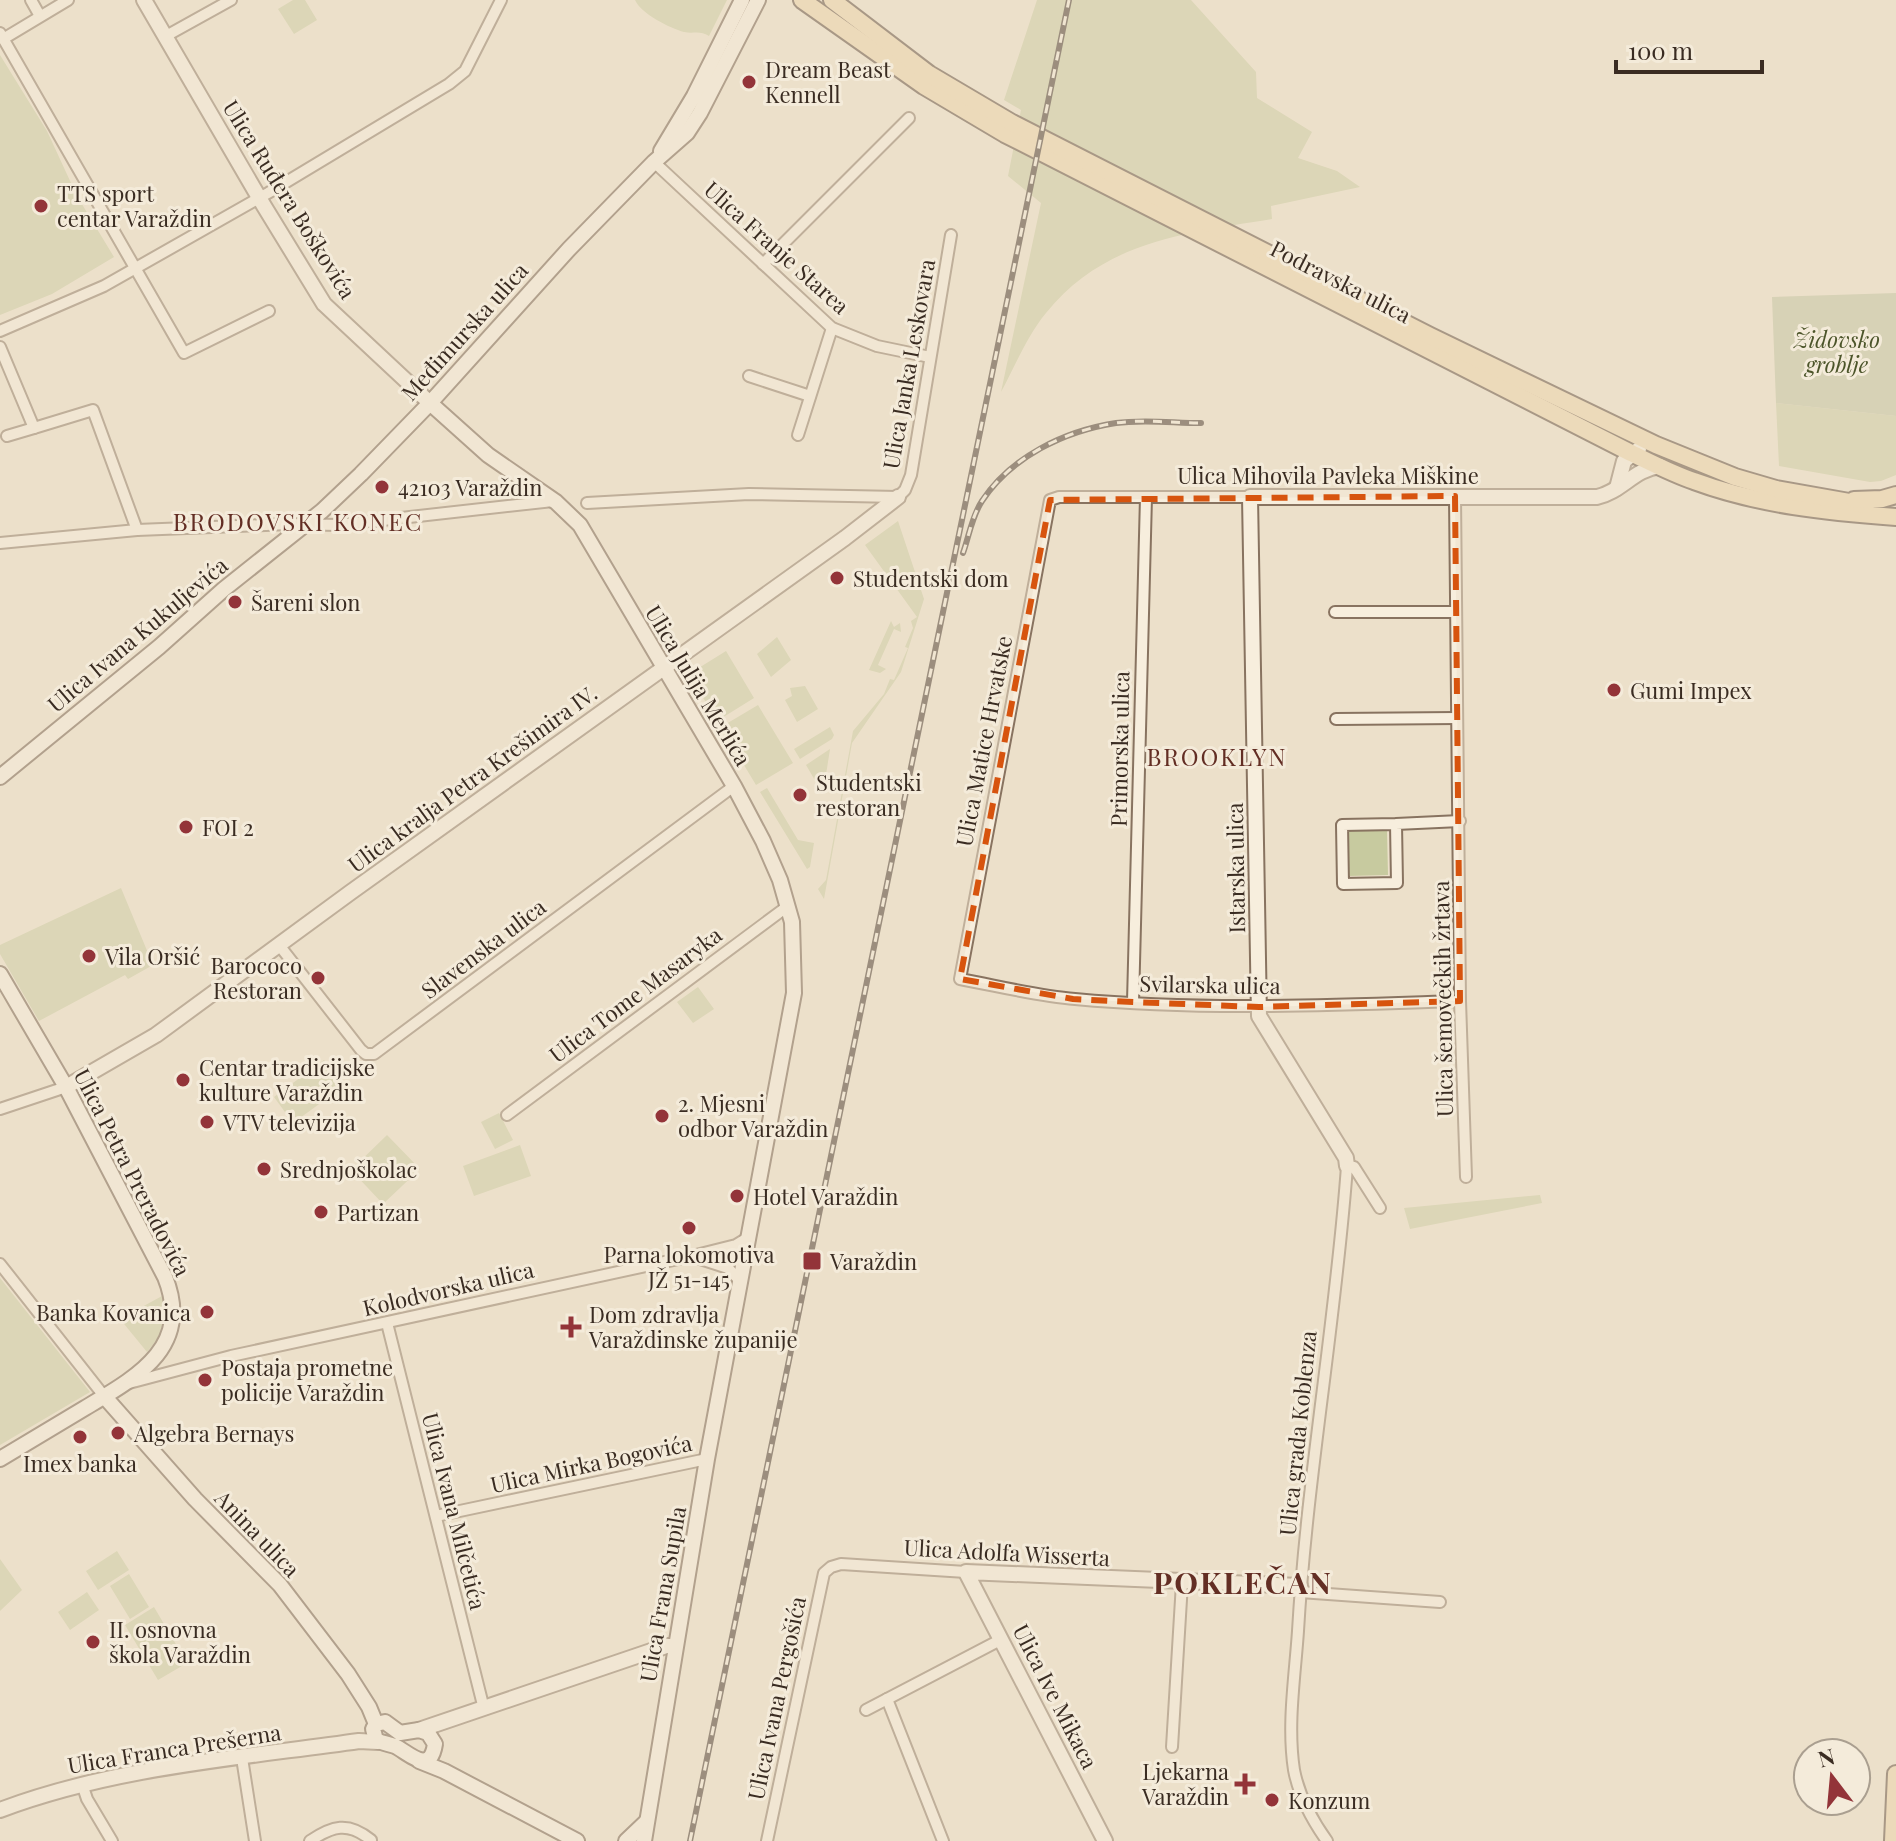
<svg xmlns="http://www.w3.org/2000/svg" width="1896" height="1841" viewBox="0 0 1896 1841" font-family="'Playfair Display',serif">
	<style>
		.green { fill: #c7ca9f }
		.cemetery { fill: #bdc09d }
		.lines { fill: none; stroke-linecap: round; stroke-linejoin: round }
		.minor-casing { stroke: #887360; stroke-width: 14 }
		.tertiary-casing { stroke: #887360; stroke-width: 18 }
		.secondary-casing { stroke: #6a5443; stroke-width: 18 }
		.primary-casing { stroke: #564233; stroke-width: 20 }
		.minor { stroke: #f7eedd; stroke-width: 10 }
		.tertiary { stroke: #f7eedd; stroke-width: 14 }
		.secondary { stroke: #f7eedd; stroke-width: 14 }
		.primary { stroke: #ebd2a6; stroke-width: 16 }
		.rail-casing { stroke: #3a2c22; stroke-width: 6 }
		.rail { stroke: #f4ebda; stroke-width: 3; stroke-dasharray: 9; stroke-linecap: butt }
		.marked { fill: none; stroke: #d7540e; stroke-width: 6; stroke-dasharray: 16 10; stroke-linejoin: round }
		.poi-dot { fill: #933439; stroke: #f4ebda; stroke-width: 3 }
		.labels { text-anchor: middle; dominant-baseline: central; stroke-width: 6; stroke-linejoin: round; paint-order: stroke }
		.poi-label { font-size: 22px; fill: #3a2c22; stroke: #f4ebda; text-anchor: start }
		.street-label { font-size: 22px; fill: #3a2c22; stroke: #f4ebda }
		.park-label { font-size: 22px; font-style: italic; fill: #4c552a; stroke: #f4ebda }
		.neighbourhood-label { font-size: 24px; letter-spacing: 2px; fill: #632e24; stroke: #f4ebda }
		.district-label { font-size: 30px; font-weight: bold; letter-spacing: 2px; fill: #632e24; stroke: #f4ebda }
	</style>
	<rect width="100%" height="100%" fill="#ece0ca"/>
	<g class="green">
		<path d="M293,0H305L317,20L294,34L278,9Z"/>
		<path d="M635,0H727L709,36C700,30 694,34 684,32C670,28 641,14 635,0Z"/>
		<path d="M1037,0H1191L1256,72L1257,98L1312,132L1298,158L1337,171L1360,187L1271,206L1272,219C1187,233 1105,240 1046,313C1027,336 1015,366 1001,392L1041,203L1008,176L1021,110L1004,100Z"/>
		<path d="M0,55L47,131L77,196L114,257L52,294L0,315Z"/>
		<path d="M1776,403L1896,416V475L1881,481L1870,482L1779,466Z"/>
		<path d="M898,521L924,599L901,672L852,743L824,899L818,889L826,880L853,731L884,694L890,679L894,680L908,648L905,647L913,628L911,621L917,617L865,545Z"/>
		<path d="M891,621L894,627L900,623L901,632L894,629L878,665L886,669L880,673L869,670Z"/>
		<path d="M777,637L791,660L771,677L757,654Z"/>
		<path d="M726,651L754,698L717,721L689,674Z"/>
		<path d="M805,686L818,709L797,722L785,700L792,696L790,688Z"/>
		<path d="M758,705L793,763L756,785L721,727Z"/>
		<path d="M830,727L834,735L832,739L800,759L794,749Z"/>
		<path d="M830,749L823,794L806,765Z"/>
		<path d="M767,788L798,840L814,843L810,867L807,869L760,792Z"/>
		<path d="M1387,830L1388,875L1349,876L1348,831Z"/>
		<path d="M121,888L153,965L128,979L125,975L39,1021L0,954V945Z"/>
		<path d="M698,987L714,1009L693,1023L677,1002Z"/>
		<path d="M324,1060L344,1086L293,1123L274,1097Z"/>
		<path d="M499,1113L513,1140L495,1149L481,1122Z"/>
		<path d="M387,1135L420,1169L383,1204L351,1170Z"/>
		<path d="M520,1145L531,1176L474,1196L463,1166Z"/>
		<path d="M1540,1195L1542,1203L1410,1229L1404,1208Z"/>
		<path d="M0,1278L90,1392L0,1445Z"/>
		<path d="M162,1296C169,1318 162,1335 147,1352L120,1319Z"/>
		<path d="M117,1551L129,1570L98,1590L86,1571Z"/>
		<path d="M0,1559L22,1590L0,1611Z"/>
		<path d="M129,1574L149,1607L130,1619L110,1586Z"/>
		<path d="M87,1592L99,1610L70,1630L58,1612Z"/>
		<path d="M154,1607L187,1663L158,1680L125,1625Z"/>
	</g>
	<path class="cemetery" d="M1896,293V416L1776,403L1772,297Z"/>
	<g class="lines">
		<defs>
			<g id="minor">
				<path d="M31,0L40,16"/>
				<path d="M0,33L184,353L269,311"/>
				<path d="M166,36L231,0"/>
				<path d="M3,39L68,0"/>
				<path d="M654,162L832,328L877,346L930,357"/>
				<path d="M763,264L909,118"/>
				<path d="M0,331L104,286L268,193L449,84L465,71L501,0"/>
				<path d="M0,347L34,428L93,410L137,530"/>
				<path d="M749,376L810,396"/>
				<path d="M798,435L832,328"/>
				<path d="M7,436L34,428"/>
				<path d="M1455,496L1460,1001L1466,1177"/>
				<path d="M1250,497H1059L1050,500L960,979C998,986 1037,996 1075,999C1203,1011 1332,1005 1460,1001"/>
				<path d="M587,503L749,494L898,497L905,490L911,475L951,235"/>
				<path d="M0,543L137,530L289,524L338,525L553,501"/>
				<path d="M1335,612H1455"/>
				<path d="M1336,719L1457,718"/>
				<path d="M1396,824L1342,825L1343,884L1397,883L1396,824L1460,821"/>
				<path d="M279,945L361,1050L366,1054H374L734,786"/>
				<path d="M1133,1002L1146,497"/>
				<path d="M0,1109L66,1087"/>
				<path d="M507,1115L788,906"/>
				<path d="M694,1257L728,1268L740,1281"/>
				<path d="M0,1264L104,1396"/>
				<path d="M387,1323L484,1709"/>
				<path d="M129,1383L231,1356L692,1256L736,1245L749,1237"/>
				<path d="M436,1516L707,1459"/>
				<path d="M1300,1592L1440,1602"/>
				<path d="M887,1699L943,1841"/>
				<path d="M866,1710L1002,1639"/>
				<path d="M1172,1747L1182,1583"/>
				<path d="M242,1758L255,1841"/>
				<path d="M82,1784L87,1799L112,1841"/>
				<path d="M310,1841C332,1826 348,1821 371,1840"/>
				<path d="M767,1841L824,1573L831,1567L841,1564L966,1572"/>
				<path d="M1327,1841C1312,1820 1299,1796 1294,1770C1287,1725 1295,1676 1298,1631C1307,1475 1336,1321 1347,1166L1354,1167L1380,1208"/>
			</g>
			<g id="tertiary">
				<path d="M144,0L264,206L324,304L430,403"/>
				<path d="M1617,488L1624,461L1639,449"/>
				<path d="M66,1087L156,1035L351,892L845,538L898,497"/>
				<path d="M1347,1166L1346,1158L1259,1016L1250,497H1597C1621,492 1634,469 1660,466"/>
				<path d="M419,1730L666,1646H675"/>
				<path d="M0,1810C114,1767 239,1758 359,1741L378,1742"/>
				<path d="M1105,1841L966,1572L1300,1586"/>
			</g>
			<g id="secondary">
				<path d="M661,151L694,96L742,0"/>
				<path d="M430,403L488,455L556,502L580,525L734,786L763,841L780,880L792,922L794,993L707,1459L644,1841"/>
				<path d="M0,777L159,647L224,589L322,511L361,474L430,403L569,249L654,162L687,133L700,113L758,0"/>
				<path d="M0,974L66,1087L165,1277C193,1347 137,1377 85,1408C57,1425 28,1442 0,1459"/>
				<path d="M104,1396L195,1499L280,1585L348,1674L369,1707L376,1724"/>
				<path d="M385,1722L400,1733L419,1730L428,1733L435,1744C430,1776 409,1753 395,1746C389,1744 382,1743 376,1740L373,1729L376,1724Z"/>
				<path d="M419,1761L444,1771L577,1841"/>
				<path d="M626,1841L646,1822"/>
			</g>
			<g id="primary">
				<path d="M802,0L924,86L1005,134L1631,453C1652,463 1673,474 1694,481C1759,505 1827,512 1896,517"/>
				<path d="M832,0L929,74L1012,123L1430,336L1656,445L1735,477L1776,489L1866,505"/>
				<path d="M1854,500L1882,499L1896,495"/>
				<path d="M1893,1841L1896,1774"/>
			</g>
		</defs>
		<use href="#minor" class="minor-casing"/>
		<use href="#tertiary" class="tertiary-casing"/>
		<use href="#secondary" class="secondary-casing"/>
		<use href="#primary" class="primary-casing"/>
		<use href="#minor" class="minor"/>
		<use href="#tertiary" class="tertiary"/>
		<use href="#secondary" class="secondary"/>
		<use href="#primary" class="primary"/>
		<defs>
			<g id="rail">
				<path d="M963,553C969,536 972,516 982,501C1011,457 1064,431 1116,423C1143,419 1174,423 1201,423"/>
				<path d="M690,1841L1069,0"/>
			</g>
		</defs>
		<use href="#rail" class="rail-casing"/>
		<use href="#rail" class="rail"/>
	</g>
	<path d="M0 0H1896V1841H0ZM1455,496L1460,1001L1259,1007L1133,1002L1073,999L960,979L1050,500Z" fill="#ece0ca" fill-opacity=".55" fill-rule="evenodd"/>
	<path class="marked" d="M1455,496L1460,1001L1259,1007L1133,1002L1073,999L960,979L1050,500Z"/>
	<g class="poi-dot">
		<circle cx="749" cy="82" r="8"/>
		<circle cx="41" cy="206" r="8"/>
		<circle cx="382" cy="487" r="8"/>
		<circle cx="837" cy="578" r="8"/>
		<circle cx="235" cy="602" r="8"/>
		<circle cx="1614" cy="690" r="8"/>
		<circle cx="800" cy="795" r="8"/>
		<circle cx="186" cy="827" r="8"/>
		<circle cx="89" cy="956" r="8"/>
		<circle cx="318" cy="978" r="8"/>
		<circle cx="183" cy="1080" r="8"/>
		<circle cx="662" cy="1116" r="8"/>
		<circle cx="207" cy="1122" r="8"/>
		<circle cx="264" cy="1169" r="8"/>
		<circle cx="737" cy="1196" r="8"/>
		<circle cx="321" cy="1212" r="8"/>
		<circle cx="689" cy="1228" r="8"/>
		<rect x="802" y="1251" width="20" height="20" rx="4"/>
		<circle cx="207" cy="1312" r="8"/>
		<path d="M567 1315h8v8h8v8h-8v8h-8v-8h-8v-8h8z"/>
		<circle cx="205" cy="1380" r="8"/>
		<circle cx="118" cy="1433" r="8"/>
		<circle cx="80" cy="1437" r="8"/>
		<circle cx="93" cy="1642" r="8"/>
		<path d="M1241 1772h8v8h8v8h-8v8h-8v-8h-8v-8h8z"/>
		<circle cx="1272" cy="1800" r="8"/>
	</g>
	<g class="labels">
		<g class="poi-label">
			<text x="765" y="69">Dream Beast<tspan x="765" dy="25">Kennell</tspan></text>
			<text x="57" y="193">TTS sport<tspan x="57" dy="25">centar Varaždin</tspan></text>
			<text x="398" y="487">42103 Varaždin</text>
			<text x="853" y="578">Studentski dom</text>
			<text x="251" y="602">Šareni slon</text>
			<text x="1630" y="690">Gumi Impex</text>
			<text x="816" y="782">Studentski<tspan x="816" dy="25">restoran</tspan></text>
			<text x="202" y="827">FOI 2</text>
			<text x="105" y="956">Vila Oršić</text>
			<text x="302" y="965" text-anchor="end">Barococo<tspan x="302" dy="25">Restoran</tspan></text>
			<text x="199" y="1067">Centar tradicijske<tspan x="199" dy="25">kulture Varaždin</tspan></text>
			<text x="678" y="1103">2. Mjesni<tspan x="678" dy="25">odbor Varaždin</tspan></text>
			<text x="223" y="1122">VTV televizija</text>
			<text x="280" y="1169">Srednjoškolac</text>
			<text x="753" y="1196">Hotel Varaždin</text>
			<text x="337" y="1212">Partizan</text>
			<text x="689" y="1254" text-anchor="middle">Parna lokomotiva<tspan x="689" dy="25">JŽ 51-145</tspan></text>
			<text x="830" y="1261">Varaždin</text>
			<text x="191" y="1312" text-anchor="end">Banka Kovanica</text>
			<text x="589" y="1314">Dom zdravlja<tspan x="589" dy="25">Varaždinske županije</tspan></text>
			<text x="221" y="1367">Postaja prometne<tspan x="221" dy="25">policije Varaždin</tspan></text>
			<text x="134" y="1433">Algebra Bernays</text>
			<text x="80" y="1463" text-anchor="middle">Imex banka</text>
			<text x="109" y="1629">II. osnovna<tspan x="109" dy="25">škola Varaždin</tspan></text>
			<text x="1229" y="1771" text-anchor="end">Ljekarna<tspan x="1229" dy="25">Varaždin</tspan></text>
			<text x="1288" y="1800">Konzum</text>
		</g>
		<g class="street-label">
			<text transform="translate(290 199) rotate(58)">Ulica Ruđera Boškovića</text>
			<text transform="translate(777 247) rotate(42)">Ulica Franje Starea</text>
			<text transform="translate(1341 281) rotate(27)">Podravska ulica</text>
			<text transform="translate(464 331) rotate(-48)">Međimurska ulica</text>
			<text transform="translate(908 364) rotate(-80)">Ulica Janka Leskovara</text>
			<text x="1328" y="475">Ulica Mihovila Pavleka Miškine</text>
			<text transform="translate(137 634) rotate(-40)">Ulica Ivana Kukuljevića</text>
			<text transform="translate(699 685) rotate(59)">Ulica Julija Merlića</text>
			<text transform="translate(983 741) rotate(-79)">Ulica Matice Hrvatske</text>
			<text transform="translate(1119 749) rotate(-89)">Primorska ulica</text>
			<text transform="translate(472 778) rotate(-36)">Ulica kralja Petra Krešimira IV.</text>
			<text transform="translate(1235 868) rotate(-91)">Istarska ulica</text>
			<text transform="translate(483 948) rotate(-37)">Slavenska ulica</text>
			<text transform="translate(1210 984) rotate(1)">Svilarska ulica</text>
			<text transform="translate(635 994) rotate(-37)">Ulica Tome Masaryka</text>
			<text transform="translate(1442 999) rotate(-91)">Ulica šemovečkih žrtava</text>
			<text transform="translate(133 1172) rotate(63)">Ulica Petra Preradovića</text>
			<text transform="translate(448 1288) rotate(-13)">Kolodvorska ulica</text>
			<text transform="translate(1297 1433) rotate(-84)">Ulica grada Koblenza</text>
			<text transform="translate(591 1463) rotate(-12)">Ulica Mirka Bogovića</text>
			<text transform="translate(455 1511) rotate(76)">Ulica Ivana Milčetića</text>
			<text transform="translate(258 1533) rotate(46)">Anina ulica</text>
			<text transform="translate(1007 1552) rotate(3)">Ulica Adolfa Wisserta</text>
			<text transform="translate(662 1594) rotate(-80)">Ulica Frana Supila</text>
			<text transform="translate(1056 1696) rotate(63)">Ulica Ive Mikaca</text>
			<text transform="translate(776 1698) rotate(-78)">Ulica Ivana Pergošića</text>
			<text transform="translate(174 1748) rotate(-9)">Ulica Franca Prešerna</text>
		</g>
		<g class="park-label">
			<text x="1837" y="339">Židovsko<tspan x="1837" dy="25">groblje</tspan></text>
		</g>
		<g class="neighbourhood-label">
			<text x="298" y="521">BRODOVSKI KONEC</text>
			<text x="1217" y="756">BROOKLYN</text>
		</g>
		<g class="district-label">
			<text x="1243" y="1582">POKLEČAN</text>
		</g>
	</g>
	<g transform="translate(1832 1777) rotate(344)"><circle r="38" fill="#f4ebda" stroke="#aa9f90" stroke-width="2"/>
	<path d="M0-6L14 30L0 20L-14 30Z" fill="#933439"/>
	<text y="-12" font-size="22" font-weight="bold" text-anchor="middle" fill="#3a2c22">N</text>
	</g>
	<path d="M1616 60v12h146v-12" fill="none" stroke="#3a2c22" stroke-width="4"/>
	<text x="1628" y="60" font-size="24" fill="#3a2c22" stroke="#f4ebda" stroke-width="6" paint-order="stroke">100 m</text>
</svg>
